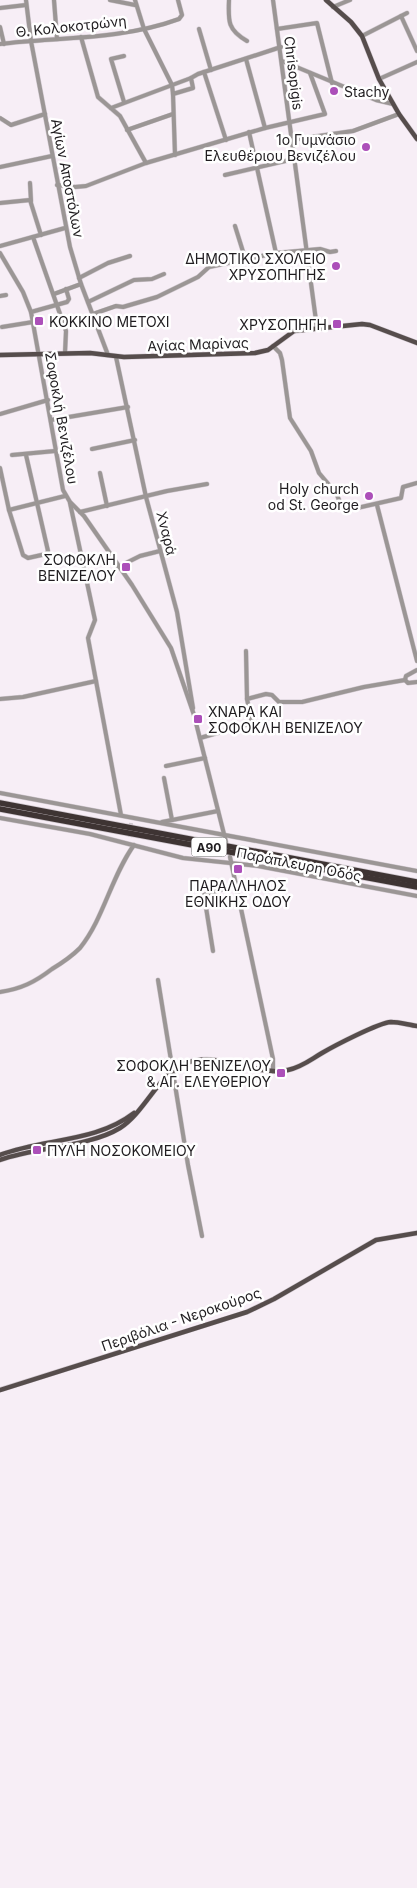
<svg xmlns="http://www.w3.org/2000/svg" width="417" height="1888" viewBox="0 0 417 1888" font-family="Inter,sans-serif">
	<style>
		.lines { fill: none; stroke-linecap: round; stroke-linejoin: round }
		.minor-tunnel { stroke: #ccc4cb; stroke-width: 4; stroke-dasharray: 4 2; stroke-linecap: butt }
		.minor-casing { stroke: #d0c8cf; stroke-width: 5 }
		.major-casing { stroke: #d0c8cf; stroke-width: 5.5 }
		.highway-casing { stroke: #d0c8cf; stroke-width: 7 }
		.minor { stroke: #9b9695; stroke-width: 4 }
		.major { stroke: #564d4c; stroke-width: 4.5 }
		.highway { stroke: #3e3433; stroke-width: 5.5 }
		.poi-dot { fill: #ac4fb9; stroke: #fff; stroke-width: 2 }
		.labels { text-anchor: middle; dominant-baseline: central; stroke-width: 5; stroke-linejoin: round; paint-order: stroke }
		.shield { fill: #fff; stroke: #636163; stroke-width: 1 }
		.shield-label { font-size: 12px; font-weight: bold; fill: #201d20 }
		.street-label { font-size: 14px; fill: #201d20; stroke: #fff }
		.poi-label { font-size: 14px; fill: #201d20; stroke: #fff; text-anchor: end }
	</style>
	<rect width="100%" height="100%" fill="#f7eef6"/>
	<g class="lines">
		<path class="minor-tunnel" d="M130,837L131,823"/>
		<defs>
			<g id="minor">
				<path d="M26,0L31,41L70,247L81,284L108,355"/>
				<path d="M54,0L57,39"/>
				<path d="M110,0L135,5"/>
				<path d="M135,0L144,29L172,85L173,94L193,88L191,78L198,74L281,47"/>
				<path d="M229,0C228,22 228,30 247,41"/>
				<path d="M273,0L317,328"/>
				<path d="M333,7L350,0"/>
				<path d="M0,8L26,5"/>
				<path d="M401,16L417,51"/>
				<path d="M0,27L4,44"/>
				<path d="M199,29L211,70"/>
				<path d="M277,29L317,23L332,83"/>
				<path d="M362,36L407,13"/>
				<path d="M81,37L98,97L120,116L146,163"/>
				<path d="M0,44C59,37 122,40 179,19L182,15L178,0"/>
				<path d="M246,59L265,128"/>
				<path d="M282,61L376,100L393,104"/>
				<path d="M204,72L226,140"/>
				<path d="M379,79L417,62"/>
				<path d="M173,94L175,155"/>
				<path d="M124,102L111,59L124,56"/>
				<path d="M111,108L191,78"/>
				<path d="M0,118L11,125L45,114"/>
				<path d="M127,130L173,114"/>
				<path d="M249,132L276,253"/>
				<path d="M291,140L353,131L399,114"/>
				<path d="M0,167L52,156"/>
				<path d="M225,175L294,159"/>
				<path d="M30,183L31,201"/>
				<path d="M57,185L75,187L86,186L146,163L265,128L325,114L310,73"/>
				<path d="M0,203L30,200L41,235"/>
				<path d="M235,226L245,258"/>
				<path d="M33,237L66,331L65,353"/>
				<path d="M0,246L65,228"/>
				<path d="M0,253L23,292L31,312L63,490L70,502L84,516L132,585L171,648L194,715L226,842"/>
				<path d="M79,278L108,263L130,256"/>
				<path d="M54,294L81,284"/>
				<path d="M0,296L6,295"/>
				<path d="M88,302L134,280L152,279L164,274"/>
				<path d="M31,312L67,302L69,299L66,289"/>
				<path d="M93,314L116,306L123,307L157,297L198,277L209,267L276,253L320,249L330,252L336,251"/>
				<path d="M2,327L33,322"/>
				<path d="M273,346L280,353L282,360L290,418L311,451L319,473L336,493L344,511L401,498L403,487L417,483"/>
				<path d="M116,357L146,497L177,612L193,708"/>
				<path d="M0,414L48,400"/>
				<path d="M51,420L128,407"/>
				<path d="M92,449L135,440"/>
				<path d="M12,455L55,451"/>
				<path d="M0,468L9,510L23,555L28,558L46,554L48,551L26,455"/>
				<path d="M100,473L107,506"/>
				<path d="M70,503L95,620L88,638L121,815"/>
				<path d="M377,505L417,661"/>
				<path d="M9,510L65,496"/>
				<path d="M80,512L167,491L207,484"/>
				<path d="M118,567L140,556L160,551"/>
				<path d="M246,651L247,699"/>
				<path d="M417,670L406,676L405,680L408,683L417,682"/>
				<path d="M0,699L23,697L96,681"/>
				<path d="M200,738L252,723L247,699L266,694L272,695L279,702H302L364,687L405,680"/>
				<path d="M166,766L205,758"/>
				<path d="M164,778L172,820"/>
				<path d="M0,793L417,871"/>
				<path d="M0,818L90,834L183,858L258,866L417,896"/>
				<path d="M162,822L218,811"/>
				<path d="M230,857L273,1059V1070"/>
				<path d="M213,951L204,895L236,885"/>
				<path d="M158,980L188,1165L202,1236"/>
				<path d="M0,992C21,989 35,982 52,969C62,963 72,956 80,948C104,918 111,877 134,845"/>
			</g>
			<g id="major">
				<path d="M326,0L351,22L362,36L379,79L399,114L417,139"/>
				<path d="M0,355L90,353L124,357L255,353L268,350L294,331L362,324L370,325L417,343"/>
				<path d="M0,1155C44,1138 95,1143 134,1113"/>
				<path d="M0,1160C36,1147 89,1147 120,1128C145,1112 158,1075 184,1064C217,1049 254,1077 288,1070C302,1067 310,1060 322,1053C334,1046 378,1023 391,1022C399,1022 409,1025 417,1026"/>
				<path d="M0,1390L247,1312L274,1299L376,1240L417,1233"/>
			</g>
			<g id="highway">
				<path d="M0,803L417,882"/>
				<path d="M0,809L417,887"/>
			</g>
		</defs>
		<use href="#minor" class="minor-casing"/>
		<use href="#major" class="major-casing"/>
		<use href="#highway" class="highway-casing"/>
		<use href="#minor" class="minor"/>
		<use href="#major" class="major"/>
		<use href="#highway" class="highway"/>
	</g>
	<g class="poi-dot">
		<circle cx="334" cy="91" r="5"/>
		<circle cx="366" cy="147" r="5"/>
		<circle cx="336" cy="266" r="5"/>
		<rect x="34" y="316" width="10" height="10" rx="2.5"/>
		<rect x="332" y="319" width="10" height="10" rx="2.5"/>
		<circle cx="369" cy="496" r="5"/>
		<rect x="121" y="562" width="10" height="10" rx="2.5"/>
		<rect x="193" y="714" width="10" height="10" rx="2.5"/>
		<rect x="233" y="864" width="10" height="10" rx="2.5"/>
		<rect x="276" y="1068" width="10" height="10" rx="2.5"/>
		<rect x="32" y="1145" width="10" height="10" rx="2.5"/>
	</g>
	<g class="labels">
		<rect class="shield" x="191.5" y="837.5" width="35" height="19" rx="4"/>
		<g class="shield-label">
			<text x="209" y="847">Α90</text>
		</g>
		<g class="street-label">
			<text transform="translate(71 26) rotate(-6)">Θ. Κολοκοτρώνη</text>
			<text transform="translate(294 73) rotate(83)">Chrisopigis</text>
			<text transform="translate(68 178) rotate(79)">Αγίων Αποστόλων</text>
			<text transform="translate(198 344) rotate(-2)">Αγίας Μαρίνας</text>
			<text transform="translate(62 418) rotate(80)">Σοφοκλή Βενιζέλου</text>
			<text transform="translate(167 533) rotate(76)">Χναρά</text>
			<text transform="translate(299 864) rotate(11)">Παράπλευρη Οδός</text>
			<text transform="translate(181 1319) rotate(-19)">Περιβόλια - Νεροκούρος</text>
		</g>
		<g class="poi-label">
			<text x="344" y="91" text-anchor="start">Stachy</text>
			<text x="356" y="139">1ο Γυμνάσιο<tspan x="356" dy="16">Ελευθέριου Βενιζέλου</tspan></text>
			<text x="326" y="258">ΔΗΜΟΤΙΚΟ ΣΧΟΛΕΙΟ<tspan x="326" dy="16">ΧΡΥΣΟΠΗΓΗΣ</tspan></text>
			<text x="49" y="321" text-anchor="start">ΚΟΚΚΙΝΟ ΜΕΤΟΧΙ</text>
			<text x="327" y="324">ΧΡΥΣΟΠΗΓΗ</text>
			<text x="359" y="488">Holy church<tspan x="359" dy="16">od St. George</tspan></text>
			<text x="116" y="559">ΣΟΦΟΚΛΗ<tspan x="116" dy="16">ΒΕΝΙΖΕΛΟΥ</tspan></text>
			<text x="208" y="711" text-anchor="start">ΧΝΑΡΑ ΚΑΙ<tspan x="208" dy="16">ΣΟΦΟΚΛΗ ΒΕΝΙΖΕΛΟΥ</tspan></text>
			<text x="238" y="885" text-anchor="middle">ΠΑΡΑΛΛΗΛΟΣ<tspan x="238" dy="16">ΕΘΝΙΚΗΣ ΟΔΟΥ</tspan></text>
			<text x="271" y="1065">ΣΟΦΟΚΛΗ ΒΕΝΙΖΕΛΟΥ<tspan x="271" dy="16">&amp; ΑΓ. ΕΛΕΥΘΕΡΙΟΥ</tspan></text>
			<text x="47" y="1150" text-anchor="start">ΠΥΛΗ ΝΟΣΟΚΟΜΕΙΟΥ</text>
		</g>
	</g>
</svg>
